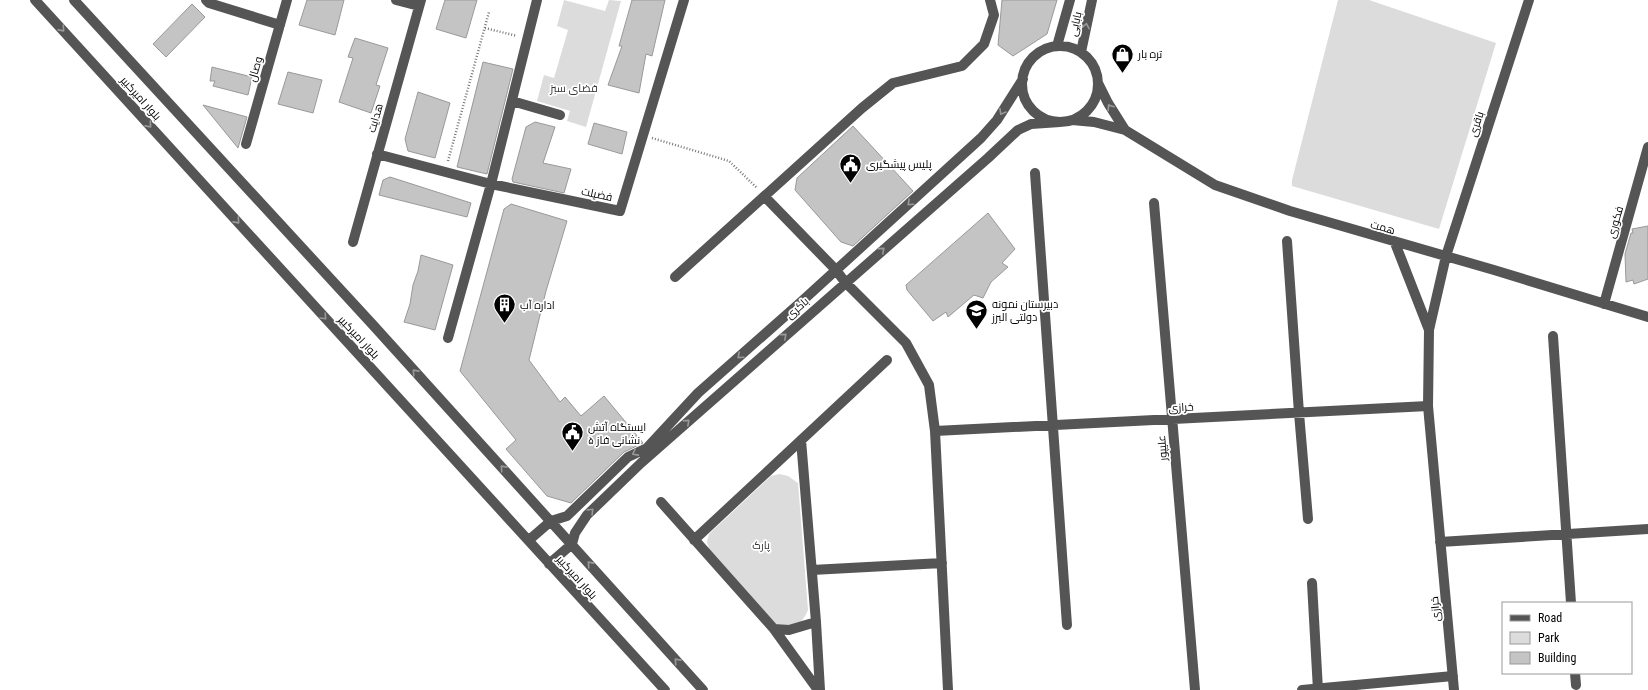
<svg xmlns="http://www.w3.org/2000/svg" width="1648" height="690" font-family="'Roboto Condensed',Cairo,sans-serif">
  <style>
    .green { fill: #dcdcdc }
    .building { fill: #c4c4c4; stroke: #999 }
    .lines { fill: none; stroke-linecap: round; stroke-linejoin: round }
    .path { stroke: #777; stroke-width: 2.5; stroke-dasharray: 1 2; stroke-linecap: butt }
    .minor { stroke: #555; stroke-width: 10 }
    .oneway { stroke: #999 }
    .labels { text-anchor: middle; stroke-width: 3.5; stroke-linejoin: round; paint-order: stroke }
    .street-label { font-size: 11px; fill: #000; stroke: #fff }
    .poi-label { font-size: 11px; fill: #000; stroke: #fff; text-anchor: start }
    .park-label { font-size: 11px; fill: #333; stroke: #fff }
  </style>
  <rect width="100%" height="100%" fill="#fff"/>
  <path class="green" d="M564,0L605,11L609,0L621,1L586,127L567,121L570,111L537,101L544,75L554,78L568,30L557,26Z
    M1338,0H1369L1496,43L1439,229L1292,186V180Z
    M779,474L788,476L798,483L808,610C802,624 798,624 784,630L776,626L709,550L707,542L709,534L771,476Z"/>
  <path class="building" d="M307,0H344L335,35L299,25Z
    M445,0H477L466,38L436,29Z
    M632,0H665L652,56L646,54L639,93L608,85L622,46H619Z
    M1002,0H1057L1047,34L1013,56L998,45Z
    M192,4L205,17L166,57L153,44Z
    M355,38L388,48L376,85L380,86L371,113L339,102L353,58L348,57Z
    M483,62L513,69L487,174L457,167Z
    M212,67L252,77L248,95L213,86L215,81H210Z
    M288,72L322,80L313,113L278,104Z
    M418,92L450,103L435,158L408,151L405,139Z
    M203,105L247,117L238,148Z
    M535,122L555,127L543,163L571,169L564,193L513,182L512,179L526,127Z
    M594,123L627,132L622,154L588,144Z
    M853,126L913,191L853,246L841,242L795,190L797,178Z
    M390,177L471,203L467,217L379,195L383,180Z
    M511,204L567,221L546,291L529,360L560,402L565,397L581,416L604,396L643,443L624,452L571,503L547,496L506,449L516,440L460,371L504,209Z
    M988,213L1015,249L1002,263L1008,267L991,282L983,298L974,295L948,317L946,312L933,321L907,290L906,285Z
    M1648,226V279L1634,284L1633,280L1626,282L1625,254L1631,233H1633L1632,229Z
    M421,255L453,265L435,330L404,322L410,304L413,285L418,271Z"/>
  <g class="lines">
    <path class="path" d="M485,28L517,36
      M652,138L729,161L757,188
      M448,161L489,12"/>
    <path class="minor" d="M35,0L665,690
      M74,0L373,325L703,690
      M206,0L209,3L280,25
      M396,0L419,6
      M1057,46L1070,0
      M1022 84a38 38 0 1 1 76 0a38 38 0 1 1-76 0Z
      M1081,52L1092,0
      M1098,83L1108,103L1125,130
      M512,101L560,115
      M1072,120L1094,122L1125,130L1215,185L1290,211L1494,270L1648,317
      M246,144L287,0
      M377,154L491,184L620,211L684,0
      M1035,173L1067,625
      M765,197L836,270L845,282L906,343L929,385L935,431L948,690
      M1154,203L1195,690
      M1287,241L1299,413L1308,519
      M353,242L421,0
      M1395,243L1429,330
      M675,277L862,108L893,83L962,66L984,44L994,15L990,0
      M1604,304L1648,147
      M1553,336L1571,603
      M448,338L491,184L537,0
      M935,431L1428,406
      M801,440L816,622L820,690
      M661,502L774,629L789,630L816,622
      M529,540L551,521L567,516L628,457L647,448L698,393L801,302L981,138L997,120L1023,79
      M694,540L887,360
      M1440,542L1648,529
      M549,564L572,544L575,533L587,515L641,463L988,158L1018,130L1031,124L1060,122
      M812,570L942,563
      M1312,583L1318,690
      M774,629L818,690
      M1575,673L1576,685
      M1302,690L1453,676
      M1454,690L1428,406L1429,330L1446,256L1529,0"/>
  </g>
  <defs><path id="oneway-chevron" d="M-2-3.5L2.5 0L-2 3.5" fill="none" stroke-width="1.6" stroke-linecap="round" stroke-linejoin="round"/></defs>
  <g class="oneway">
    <use href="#oneway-chevron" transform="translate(1086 26) rotate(-79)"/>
    <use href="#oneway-chevron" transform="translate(62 29) rotate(48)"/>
    <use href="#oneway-chevron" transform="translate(1110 107) rotate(-123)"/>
    <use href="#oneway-chevron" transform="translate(1002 112) rotate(120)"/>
    <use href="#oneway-chevron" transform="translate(149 125) rotate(48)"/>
    <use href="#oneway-chevron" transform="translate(910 203) rotate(138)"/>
    <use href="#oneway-chevron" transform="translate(237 221) rotate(48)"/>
    <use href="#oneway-chevron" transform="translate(882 250) rotate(-41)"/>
    <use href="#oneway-chevron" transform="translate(324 317) rotate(47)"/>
    <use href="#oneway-chevron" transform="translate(784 336) rotate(-41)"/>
    <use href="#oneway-chevron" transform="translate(740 356) rotate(138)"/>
    <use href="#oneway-chevron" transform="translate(415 372) rotate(-132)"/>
    <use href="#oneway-chevron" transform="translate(687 422) rotate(-42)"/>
    <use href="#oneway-chevron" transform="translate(635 453) rotate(152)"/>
    <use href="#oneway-chevron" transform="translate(503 468) rotate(-132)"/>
    <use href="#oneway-chevron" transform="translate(591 511) rotate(-45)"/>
    <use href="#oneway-chevron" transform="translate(590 564) rotate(-132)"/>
    <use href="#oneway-chevron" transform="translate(677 661) rotate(-132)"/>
  </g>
  <defs>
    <symbol id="shop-pin" viewBox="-11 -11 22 30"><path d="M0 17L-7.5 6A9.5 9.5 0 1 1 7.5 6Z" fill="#000" stroke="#fff"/><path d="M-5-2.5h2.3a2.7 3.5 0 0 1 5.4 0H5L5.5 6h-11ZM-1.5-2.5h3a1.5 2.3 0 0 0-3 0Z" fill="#fff"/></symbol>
    <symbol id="civic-pin" viewBox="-11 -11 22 30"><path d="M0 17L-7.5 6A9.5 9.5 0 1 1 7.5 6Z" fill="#000" stroke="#fff"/><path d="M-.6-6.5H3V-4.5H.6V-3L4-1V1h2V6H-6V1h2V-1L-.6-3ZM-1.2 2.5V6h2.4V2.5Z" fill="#fff"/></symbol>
    <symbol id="building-pin" viewBox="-11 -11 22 30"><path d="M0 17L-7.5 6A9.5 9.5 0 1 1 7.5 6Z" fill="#000" stroke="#fff"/><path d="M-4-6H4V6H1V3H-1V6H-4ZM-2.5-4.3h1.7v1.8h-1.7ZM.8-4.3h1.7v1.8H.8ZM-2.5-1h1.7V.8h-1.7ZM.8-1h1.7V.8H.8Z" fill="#fff"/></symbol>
    <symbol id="school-pin" viewBox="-11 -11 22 30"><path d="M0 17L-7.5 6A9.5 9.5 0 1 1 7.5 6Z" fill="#000" stroke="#fff"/><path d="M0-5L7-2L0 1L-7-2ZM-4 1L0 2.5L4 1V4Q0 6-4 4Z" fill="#fff"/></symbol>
  </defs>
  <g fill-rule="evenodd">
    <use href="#shop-pin" x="1110" y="42" width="25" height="34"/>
    <use href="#civic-pin" x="838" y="152" width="25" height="34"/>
    <use href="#building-pin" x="492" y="292" width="25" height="34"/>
    <use href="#school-pin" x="964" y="298" width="25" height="34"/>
    <use href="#civic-pin" x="560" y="420" width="25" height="34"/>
  </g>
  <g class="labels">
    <g class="street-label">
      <text transform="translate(1075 24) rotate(-78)" y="4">بابایی</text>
      <text transform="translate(255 69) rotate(-74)" y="4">وصال</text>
      <text transform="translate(141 98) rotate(48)" y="4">بلوار امیرکبیر</text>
      <text transform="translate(375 118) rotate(-74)" y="4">هدایت</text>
      <text transform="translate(1476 124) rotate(-72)" y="4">باقری</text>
      <text transform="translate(597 194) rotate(12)" y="4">فضیلت</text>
      <text transform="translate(1615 222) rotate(-74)" y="4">فکوری</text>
      <text transform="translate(1383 227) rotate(16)" y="4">همت</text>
      <text transform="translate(797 308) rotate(-41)" y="4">باکری</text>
      <text transform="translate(359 337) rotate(47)" y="4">بلوار امیرکبیر</text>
      <text transform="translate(1181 407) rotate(-3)" y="4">خرازی</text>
      <text transform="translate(1162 448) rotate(-95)" y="4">علیپور</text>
      <text transform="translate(577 577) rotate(48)" y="4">بلوار امیرکبیر</text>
      <text transform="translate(1435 609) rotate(-95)" y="4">خرازی</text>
    </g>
    <g class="poi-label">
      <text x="1138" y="58">تره بار</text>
      <text x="866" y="168">پلیس پیشگیری</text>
      <text x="992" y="308">دبیرستان نمونه<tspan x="992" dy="13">دولتی البرز</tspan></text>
      <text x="520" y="309">اداره آب</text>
      <text x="588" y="431">ایستگاه آتش<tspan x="588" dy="13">نشانی فاز ۵</tspan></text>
    </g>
    <g class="park-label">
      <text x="574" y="92">فضای سبز</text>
      <text x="761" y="549">پارک</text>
    </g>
  </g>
  <rect x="1502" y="602" width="130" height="72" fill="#ffffff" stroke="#999999"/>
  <rect x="1510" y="615" width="20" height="6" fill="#555555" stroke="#999999"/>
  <text x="1538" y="622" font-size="12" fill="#000000">Road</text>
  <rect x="1510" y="632" width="20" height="12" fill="#dcdcdc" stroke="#999999"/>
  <text x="1538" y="642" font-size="12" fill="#000000">Park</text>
  <rect x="1510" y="652" width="20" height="12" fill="#c4c4c4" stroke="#999999"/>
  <text x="1538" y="662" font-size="12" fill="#000000">Building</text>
</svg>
